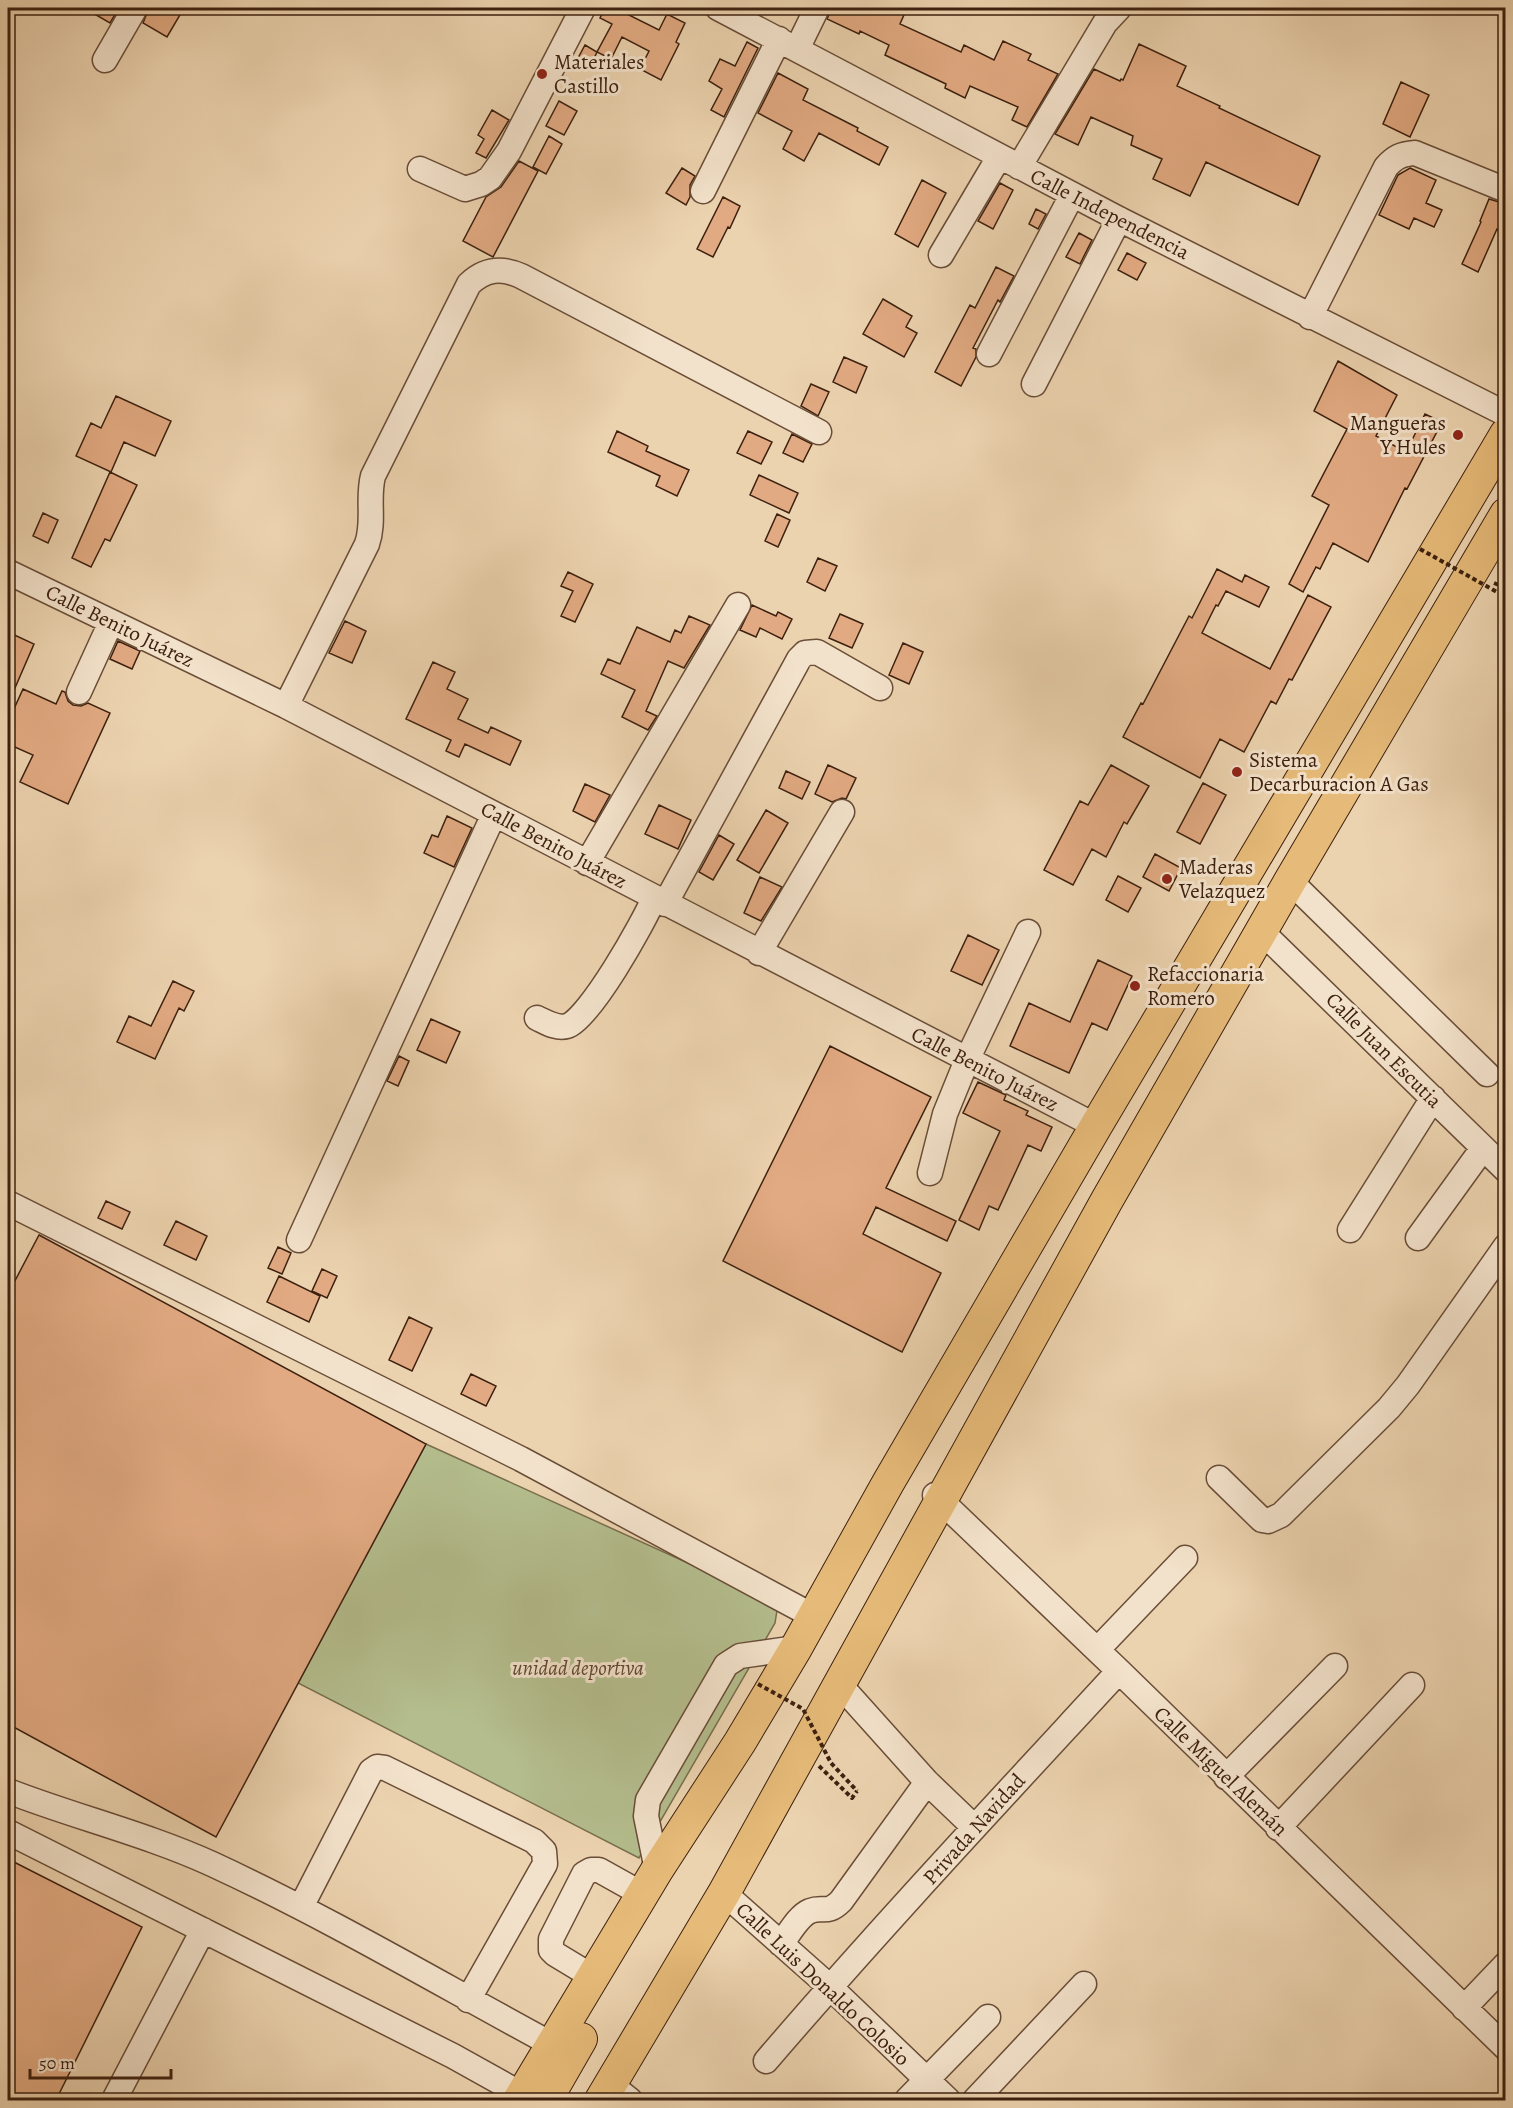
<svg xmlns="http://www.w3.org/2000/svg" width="1513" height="2108" font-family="Alegreya,serif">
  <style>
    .green { fill: #b4bd8d; stroke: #786e4e; stroke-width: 1.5 }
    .building { fill: #e2aa82; stroke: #3d200f; stroke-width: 1.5 }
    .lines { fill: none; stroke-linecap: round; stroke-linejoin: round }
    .minor-casing { stroke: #694d37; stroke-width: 27 }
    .major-casing { stroke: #3d200f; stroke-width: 34 }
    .path { stroke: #3d200f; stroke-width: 4; stroke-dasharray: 4.5 3; stroke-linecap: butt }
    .minor { stroke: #f3e2cb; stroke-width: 24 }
    .major { stroke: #e6ba78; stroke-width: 32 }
    .path-bridge { stroke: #3d200f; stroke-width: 4; stroke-dasharray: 4.5 3; stroke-linecap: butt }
    .poi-dot { fill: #8f2418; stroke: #f3e2cb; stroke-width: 2 }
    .labels { text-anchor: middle; stroke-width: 6; stroke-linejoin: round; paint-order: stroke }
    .poi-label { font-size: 21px; fill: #3d200f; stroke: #f3e2cb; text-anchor: start }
    .street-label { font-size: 21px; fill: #3d200f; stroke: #f3e2cb }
    .park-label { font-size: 21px; font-style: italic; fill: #5b472e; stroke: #f3e2cb }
  </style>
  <rect width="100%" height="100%" fill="#ecd3af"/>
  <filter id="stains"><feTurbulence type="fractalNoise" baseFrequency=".00333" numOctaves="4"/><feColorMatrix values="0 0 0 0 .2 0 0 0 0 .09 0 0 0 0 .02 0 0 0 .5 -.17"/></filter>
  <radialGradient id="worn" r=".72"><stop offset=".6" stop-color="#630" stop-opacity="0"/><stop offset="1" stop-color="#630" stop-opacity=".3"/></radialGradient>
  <path class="green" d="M426,1444L778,1604L775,1623L639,1858L298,1683Z"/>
  <path class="building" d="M84,8H119L110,23Z
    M149,8H184L167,37L143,23Z
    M605,8H615L659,30L667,14L685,23L676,42L679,44L661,80L640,69L649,51L622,37L611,59L597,52L612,24L600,18Z
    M832,8H907L900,24L961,52L964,45L994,60L1003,41L1031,54L1028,60L1058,74L1027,127L1012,120L1018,107L970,86L965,98L945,88L946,84L885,55L889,45L860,31L859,34L827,19Z
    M747,42L758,48L724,117L711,110L722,89L709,81L720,59L735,66Z
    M1139,44L1186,66L1177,86L1220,106L1219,108L1320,156L1298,205L1206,162L1190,196L1153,179L1162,159L1131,145L1133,136L1091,117L1078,145L1055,134L1094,69L1120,81L1121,79L1123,80Z
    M585,45L597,52L590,67L577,60Z
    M778,73L808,89L803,100L858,128L857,131L888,147L879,165L819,133L804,161L783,149L792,131L758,113Z
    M1401,82L1429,95L1410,137L1383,124Z
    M559,101L577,111L564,135L546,126Z
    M492,110L509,120L486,158L476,153L484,139L478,135Z
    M549,136L562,144L546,174L533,167Z
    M519,161L538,171L493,257L463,241L486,197L501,187Z
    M682,168L695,176L690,185V197L686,205L666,193Z
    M1410,168L1436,180L1426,203L1442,210L1434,227L1414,218L1409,229L1379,215L1398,175Z
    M922,180L946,193L918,247L895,234Z
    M1000,183L1013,190L993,229L978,221Z
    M723,197L740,206L730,228L728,227L713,257L697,249Z
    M1489,199L1506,204V233L1497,229L1478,272L1462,264L1481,222L1480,221Z
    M1036,209L1046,214L1038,229L1029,224Z
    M1079,233L1092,240L1080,264L1066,257Z
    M1127,253L1146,263L1137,280L1118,270Z
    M996,267L1014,276L1000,302L998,300L973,348L976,349V357L961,386L935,372L970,305L975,308Z
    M883,299L912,316L906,327L917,333L904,357L863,334Z
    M844,357L867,367L856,393L833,382Z
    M1338,361L1397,395L1376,436L1406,452L1425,414L1442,422L1407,489L1405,488L1368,562L1333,543L1320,569L1316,567L1303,592L1289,584L1329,505L1312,496L1347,429L1314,411Z
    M811,384L829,392L818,416L801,406Z
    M116,396L171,421L155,456L124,442L111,472L76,456L91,423L101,428Z
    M617,431L648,446L646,451L689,470L677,496L656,486L660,476L608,452Z
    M748,431L772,442L761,464L737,453Z
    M792,434L812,444L803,462L783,453Z
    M110,472L137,485L110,541L105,539L91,567L72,558Z
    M759,475L798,493L789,513L750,495Z
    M43,513L58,520L48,543L33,536Z
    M777,514L790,520L778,547L765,541Z
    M818,558L837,566L825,591L807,582Z
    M1217,569L1242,582L1245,575L1269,587L1259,607L1226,591L1218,606L1216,605L1202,633L1270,669L1308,595L1331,607L1292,680L1289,679L1276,704L1271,701L1244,752L1220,739L1200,778L1123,737L1141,703L1143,704L1189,616L1192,618Z
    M568,572L593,584L575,622L561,616L573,591L561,586Z
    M752,605L776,616L778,612L792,619L782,639L760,628L756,637L740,630Z
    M840,614L863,624L852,648L829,638Z
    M689,616L710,625L684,668L668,661L646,711L657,716L648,730L622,717L635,690L601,674L608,659L620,664L637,627L670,642L675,630L681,633Z
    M345,621L366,631L352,663L329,653Z
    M8,632L34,644L8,704Z
    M118,641L140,651L132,669L110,659Z
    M903,643L923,652L909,684L889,675Z
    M433,662L455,672L447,689L468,699L458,719L488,733L491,727L521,741L510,765L465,744L459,757L446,751L451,740L406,719Z
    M23,689L56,704L62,691L65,692L68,701L73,705L81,706L88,703L110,713L68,804L20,782L33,755L8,744V722Z
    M828,765L856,778L846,799L842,798L832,802L815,794Z
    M1111,765L1149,786L1127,824L1124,822L1106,857L1092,849L1073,885L1044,870L1080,801L1088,805Z
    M786,771L810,782L802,799L779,788Z
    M1203,783L1226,795L1200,844L1177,832Z
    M585,784L610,795L595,822L573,811Z
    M659,805L691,820L678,849L645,834Z
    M766,810L788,823L759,873L737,860Z
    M447,816L472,828L454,867L424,853L432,835L438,837Z
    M719,835L734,844L713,880L699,872Z
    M1155,854L1181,868L1169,891L1143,877Z
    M1118,876L1141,888L1128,912L1106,900Z
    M760,877L782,887L761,921L744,913Z
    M968,935L999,950L982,985L951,971Z
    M1098,960L1132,976L1107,1030L1092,1023L1069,1073L1010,1046L1029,1003L1070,1022Z
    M173,981L194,991L184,1011L179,1008L155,1059L117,1042L129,1016L151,1026Z
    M431,1019L460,1032L446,1063L417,1050Z
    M830,1046L931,1097L886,1188L956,1221L947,1241L876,1207L863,1234L941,1273L902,1352L723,1261Z
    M399,1056L409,1061L398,1086L387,1081Z
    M978,1082L1006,1095L1004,1100L1028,1111L1026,1115L1052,1127L1041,1151L1028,1145L998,1210L989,1206L979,1230L959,1220L1000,1131L963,1113Z
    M106,1201L130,1212L122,1229L98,1218Z
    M176,1221L207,1236L196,1260L164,1245Z
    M39,1235L426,1444L216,1837L8,1724V1294Z
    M278,1247L291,1253L282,1274L268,1268Z
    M322,1269L337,1276L327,1298L312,1291Z
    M279,1276L320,1296L309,1322L267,1302Z
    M409,1317L432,1328L412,1371L389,1360Z
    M471,1374L496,1386L486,1406L461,1394Z
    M8,1859L142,1927L56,2100H8Z"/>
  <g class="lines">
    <defs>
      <path id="minor" d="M718,8L1119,219L1506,414
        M797,49L817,8
        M105,60L135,8
        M1019,167L1105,23L1119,8
        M420,169L465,189L481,184L490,178L509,151L583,8
        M703,191L779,39
        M941,255L999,157
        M1310,317L1386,167C1395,157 1401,154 1415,153L1506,190
        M989,354L1072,195
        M1034,384L1119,219
        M8,572L286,706L1096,1126
        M79,692L111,622
        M286,706L367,544C375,521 367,499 373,476L469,284C485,269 501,267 521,276L819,432
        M587,863L738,605
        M1290,881L1487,1074
        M665,904L799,659L805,653L817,652L880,688
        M1262,932L1506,1170
        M759,953L842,812
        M537,1018C546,1022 556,1029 567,1026C589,1020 644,922 654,898
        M930,1173L945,1114L967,1060L1028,932
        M8,1203L521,1459L813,1616
        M1350,1230L1433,1098
        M1418,1238L1483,1148
        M299,1240L494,814
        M1219,1478L1262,1520L1268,1521L1281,1515L1389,1408L1408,1385L1506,1246
        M935,1495L1119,1671L1506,2048
        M1097,1650L1185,1558
        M840,1685L927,1782L974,1827
        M1226,1777L1335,1666
        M8,1791C75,1817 146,1834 212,1864C329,1918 440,1984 553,2045
        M1278,1828L1412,1685
        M8,1832L453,2056L523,2095
        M657,1870L646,1816L648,1800L726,1665L740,1656L796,1648
        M724,1893L830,1987L948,2100
        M301,1907L371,1771L377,1767L385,1768L534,1841L544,1851L545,1864L468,2000
        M781,1944C789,1934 798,1916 810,1911C823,1906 827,1915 841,1901L927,1782
        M593,1977L555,1954L551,1950V1939L584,1874L591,1870H599L642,1894
        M1464,2008L1506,1964
        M766,2061C880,1928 1000,1800 1119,1671
        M610,2084L630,2100
        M114,2100L203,1930
        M907,2100L988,2017
        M975,2100L1084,1984"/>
      <path id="major" d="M519,2100L657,1870L740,1742L796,1648L888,1483L1096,1126L1506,434
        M546,2100L581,2039
        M601,2100L724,1893L1107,1200L1290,881L1506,514"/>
    </defs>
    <use href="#minor" class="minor-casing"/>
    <use href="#major" class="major-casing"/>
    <path class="path" d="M1494,583L1501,586L1506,578
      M819,1766L852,1798L857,1791"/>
    <use href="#minor" class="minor"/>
    <use href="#major" class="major"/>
    <path class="path-bridge" d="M1420,549L1506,597
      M758,1684L803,1709L831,1763L857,1791"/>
  </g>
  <g class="poi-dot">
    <circle cx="542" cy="74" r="6"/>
    <circle cx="1458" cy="435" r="6"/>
    <circle cx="1237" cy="772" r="6"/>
    <circle cx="1167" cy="879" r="6"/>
    <circle cx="1135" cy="986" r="6"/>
  </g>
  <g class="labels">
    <g class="poi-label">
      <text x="554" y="69">Materiales<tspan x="554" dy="24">Castillo</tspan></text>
      <text x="1446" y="430" text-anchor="end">Mangueras<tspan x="1446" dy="24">Y Hules</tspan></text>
      <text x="1249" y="767">Sistema<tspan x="1249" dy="24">Decarburacion A Gas</tspan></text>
      <text x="1179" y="874">Maderas<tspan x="1179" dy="24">Velazquez</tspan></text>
      <text x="1147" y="981">Refaccionaria<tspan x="1147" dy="24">Romero</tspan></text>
    </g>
    <g class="street-label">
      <text transform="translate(1110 214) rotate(27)" y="7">Calle Independencia</text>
      <text transform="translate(120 626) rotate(26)" y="7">Calle Benito Juárez</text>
      <text transform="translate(554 845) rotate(28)" y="7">Calle Benito Juárez</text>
      <text transform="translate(1384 1050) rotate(45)" y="7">Calle Juan Escutia</text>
      <text transform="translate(985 1069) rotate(27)" y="7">Calle Benito Juárez</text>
      <text transform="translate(1221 1771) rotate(44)" y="7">Calle Miguel Alemán</text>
      <text transform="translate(974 1829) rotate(-48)" y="7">Privada Navidad</text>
      <text transform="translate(823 1984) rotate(43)" y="7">Calle Luis Donaldo Colosio</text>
    </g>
    <g class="park-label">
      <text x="578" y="1675">unidad deportiva</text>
    </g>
  </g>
  <rect width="1513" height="2108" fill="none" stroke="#ecd3af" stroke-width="30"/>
  <rect x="9" y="9" width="1495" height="2090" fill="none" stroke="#3d200f" stroke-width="3"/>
  <rect x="15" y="15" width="1483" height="2078" fill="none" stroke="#3d200f" stroke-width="1.5"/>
  <path d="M30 2069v9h141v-9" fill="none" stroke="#3d200f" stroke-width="3"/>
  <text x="39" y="2069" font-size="18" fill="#3d200f" stroke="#f3e2cb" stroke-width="4.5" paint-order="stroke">50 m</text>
  <rect width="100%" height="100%" filter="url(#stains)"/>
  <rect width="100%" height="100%" fill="url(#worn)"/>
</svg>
